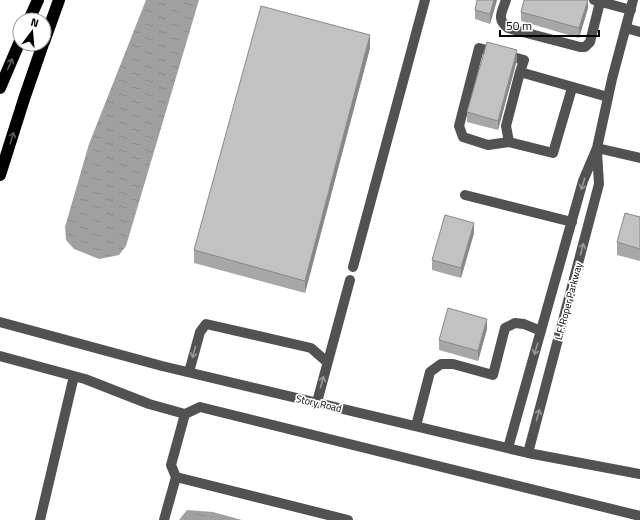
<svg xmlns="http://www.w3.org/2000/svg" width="640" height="520" font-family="'Titillium Web',sans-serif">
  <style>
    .water { fill: url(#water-ripples) }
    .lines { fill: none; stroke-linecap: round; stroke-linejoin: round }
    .minor { stroke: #525252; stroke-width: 10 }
    .highway { stroke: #000; stroke-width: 12 }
    .wall { fill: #a7a7a7 }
    .shaded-wall { fill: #888 }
    .building { fill: #c2c2c2; stroke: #888 }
    .oneway { stroke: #595959 }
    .oneway2 { stroke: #979797 }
    .labels { text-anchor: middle; stroke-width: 3.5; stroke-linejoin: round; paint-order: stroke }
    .street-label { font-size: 10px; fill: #000; stroke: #fff }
  </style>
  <defs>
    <pattern id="water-ripples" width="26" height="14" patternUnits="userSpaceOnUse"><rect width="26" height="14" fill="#a0a0a0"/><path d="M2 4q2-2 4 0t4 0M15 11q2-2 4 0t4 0" fill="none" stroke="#888"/></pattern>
  </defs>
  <rect width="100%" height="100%" fill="#fff"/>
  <path class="water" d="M146,0H199L126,246L119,255L99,259L74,249L66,240L65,227L89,144Z
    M187,510L213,512L242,520H179Z"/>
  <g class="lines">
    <path class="minor" d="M506,0C502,12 496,19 508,28L580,47H585L590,42L600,2
      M594,0L631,10
      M626,28L640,32
      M572,88L553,153L509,142L488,145L463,137L459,126L479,48L524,60L520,72L608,97
      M509,142L506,126L520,72
      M597,148L640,158
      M465,195L572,222
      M353,267L425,0
      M0,322L162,366L528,453L640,474
      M0,356L85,379L149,404L185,414L200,407L640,516
      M189,372L200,332L206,324L311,348L327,362
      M317,402L350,280
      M185,414L171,465L176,477L348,520
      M416,426L430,372L441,364H453L493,375L505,328L515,323L524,324L541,331
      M508,448L583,181L597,148L612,79L633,0
      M528,453L599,184L597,152
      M40,520L74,376
      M164,520L176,477"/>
    <path class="highway" d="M29,20L38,0
      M44,42L59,0
      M0,88L20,41
      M0,175L24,99L43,44"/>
  </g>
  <path class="wall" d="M497,0L490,24L475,19V10Z
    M588,0V8L579,38L521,21V12Z
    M370,48L305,293L194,263V250Z
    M517,60L498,130L467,122V112Z
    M640,217V261L617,255V242Z
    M474,233L461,278L432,270V260Z
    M487,329L478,361L439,350V340Z"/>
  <path class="shaded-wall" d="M494,0H497L490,24V14Z
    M588,0V8L579,38V28Z
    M370,35V48L305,293V281Z
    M517,50V60L498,130V121Z
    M474,223V233L461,278V268Z
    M487,319V329L478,361V351Z"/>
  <path class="building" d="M477,0H494L490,14L475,10Z
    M524,0H588L579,28L521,12Z
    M261,6L370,35L305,281L194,250Z
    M487,42L517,50L498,121L467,112Z
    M625,213L640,217V249L617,242Z
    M445,215L474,223L461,268L432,260Z
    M448,308L487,319L478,351L439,340Z"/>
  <defs><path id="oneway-shaft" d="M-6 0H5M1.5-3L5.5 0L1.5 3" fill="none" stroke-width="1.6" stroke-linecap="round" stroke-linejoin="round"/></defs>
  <g class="oneway">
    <use href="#oneway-shaft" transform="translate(10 64) rotate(-67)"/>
    <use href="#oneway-shaft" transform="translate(12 138) rotate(-72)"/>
  </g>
  <g class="oneway2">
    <use href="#oneway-shaft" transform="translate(583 184) rotate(107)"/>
    <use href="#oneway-shaft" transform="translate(582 249) rotate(-75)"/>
    <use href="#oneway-shaft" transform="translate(536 349) rotate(106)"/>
    <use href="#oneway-shaft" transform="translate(194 352) rotate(105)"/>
    <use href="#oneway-shaft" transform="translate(322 382) rotate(-75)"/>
    <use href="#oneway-shaft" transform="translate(538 415) rotate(-75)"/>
  </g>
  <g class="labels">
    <g class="street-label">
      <text transform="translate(568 301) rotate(-75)" y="4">L.F. Roper Parkway</text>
      <text transform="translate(319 403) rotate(13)" y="4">Story Road</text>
    </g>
  </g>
  <g transform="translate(32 32) rotate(16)"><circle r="19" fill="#ffffff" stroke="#999999"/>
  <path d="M0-3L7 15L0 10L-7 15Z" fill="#000000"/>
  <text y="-6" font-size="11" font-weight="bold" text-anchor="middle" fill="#000000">N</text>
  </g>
  <path d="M500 30v6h99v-6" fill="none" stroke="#000000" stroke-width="2"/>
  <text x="506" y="30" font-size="12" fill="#000000" stroke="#ffffff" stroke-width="3" paint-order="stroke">50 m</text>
</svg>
